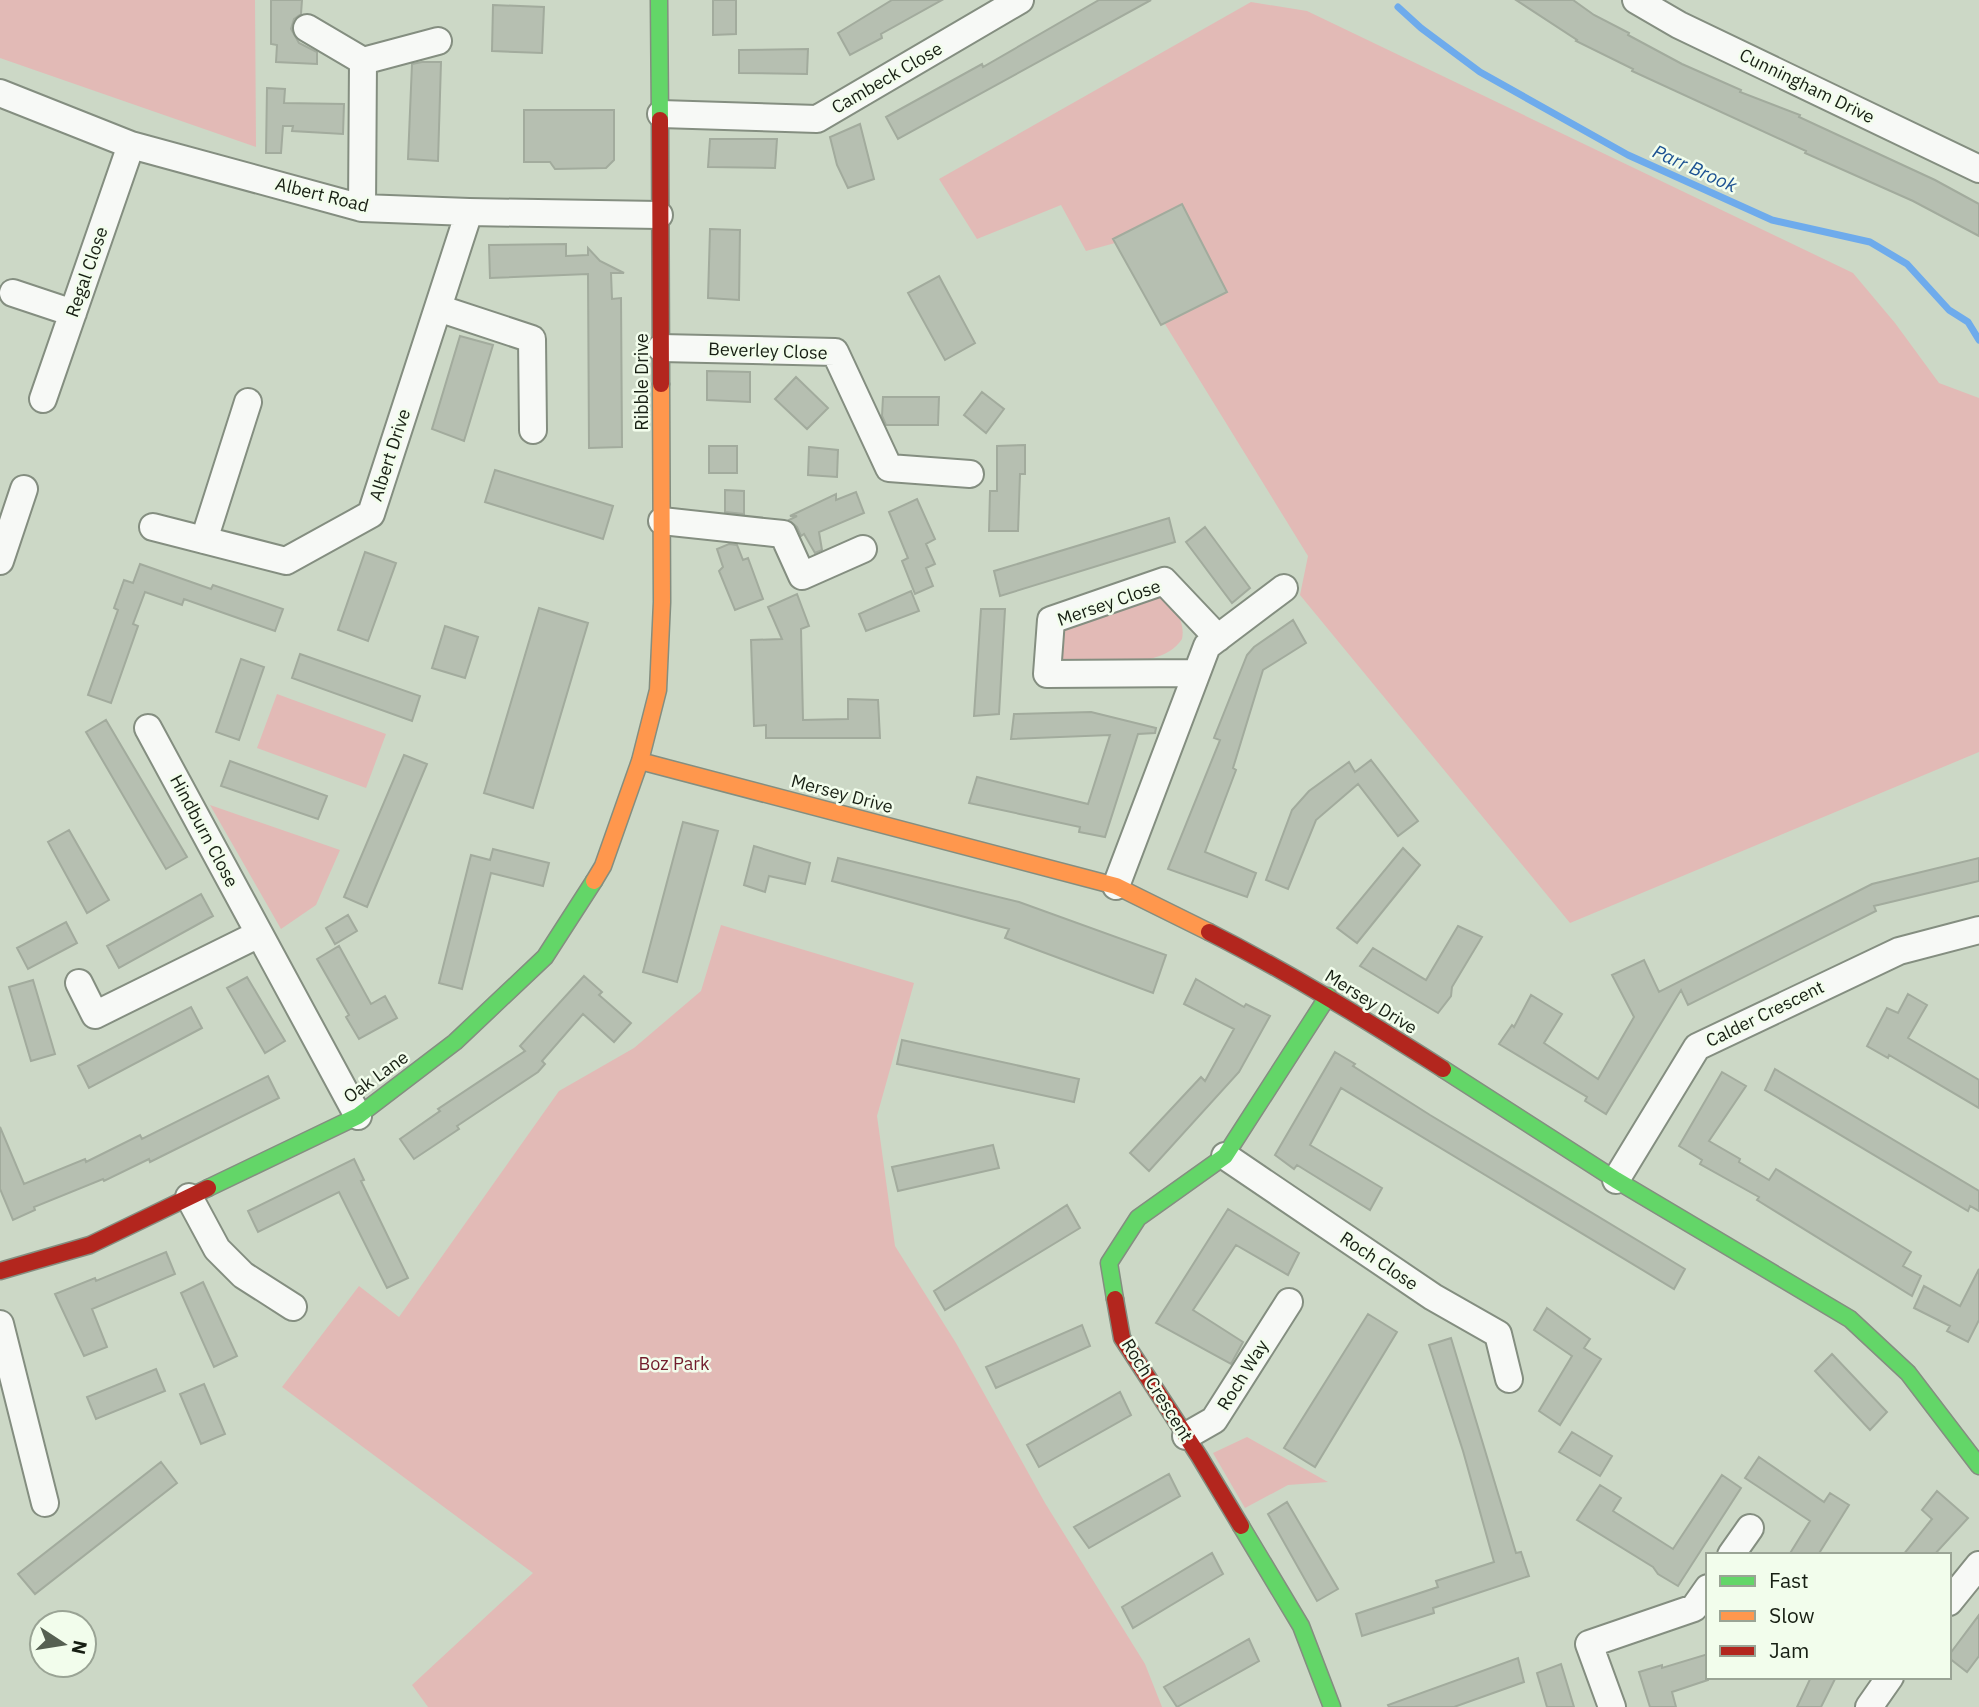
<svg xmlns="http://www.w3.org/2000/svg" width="1979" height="1707" font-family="'IBM Plex Sans',sans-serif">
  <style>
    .green { fill: #e2bab6 }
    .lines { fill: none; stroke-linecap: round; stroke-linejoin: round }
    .stream { stroke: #6eabec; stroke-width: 7 }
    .building { fill: #b6bfb1; stroke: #a2ab9d; stroke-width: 2 }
    .street-casing { stroke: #848e80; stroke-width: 30 }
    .fast-casing { stroke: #848e80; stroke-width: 19 }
    .slow-casing { stroke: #848e80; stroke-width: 19 }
    .jam-casing { stroke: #848e80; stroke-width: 19 }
    .street { stroke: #f7f9f6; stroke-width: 26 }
    .fast { stroke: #63d668; stroke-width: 16 }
    .slow { stroke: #ff974d; stroke-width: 16 }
    .jam { stroke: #b3261e; stroke-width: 16 }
    .labels { text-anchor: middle; stroke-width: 5; stroke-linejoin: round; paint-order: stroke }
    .street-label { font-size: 18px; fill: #171f13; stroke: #f2fdec }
    .park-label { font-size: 18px; fill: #721c2c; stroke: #f2fdec }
    .water-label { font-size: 19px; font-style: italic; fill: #1b5191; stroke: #f2fdec }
  </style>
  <rect width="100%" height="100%" fill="#ccd8c6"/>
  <path class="green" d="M0,0H255L256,147L0,58Z
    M1251,2L1307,11L1853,273L1895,323L1939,383L1979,398V752L1570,923L1300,595L1308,556L1115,243L1086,251L1061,205L977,239L939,179Z
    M1157,591C1172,604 1186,619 1182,639C1162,671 1097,661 1063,662L1057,653L1060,626Z
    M277,694L386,734L366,788L257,748Z
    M210,805L340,850L316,905L281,929Z
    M721,925L914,983L877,1116L895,1246L956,1343L1045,1503L1145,1664L1162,1707H428L412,1685L533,1573L282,1387L359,1286L399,1317L559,1091L634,1048L701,991Z
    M1247,1437L1328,1482L1288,1485L1245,1508L1213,1453Z"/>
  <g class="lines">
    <path class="stream" d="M1398,7L1421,28L1480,72L1628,155L1772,220L1870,242L1907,264L1949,310L1968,322L1979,340"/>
  </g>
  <path class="building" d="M271,0H302L301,14L294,19L291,29L299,43L317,52V64L276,62L277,45L271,44Z
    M713,0H736V34L713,35Z
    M892,0H942L881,34L882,38L850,55L838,33Z
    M1099,0H1151L898,139L886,117L982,64L983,67Z
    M1516,0H1573L1594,15L1629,33L1628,35L1682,64L1741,90L1740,92L1800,115L1799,117L1935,180L1979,204V236L1913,201L1805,153L1806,151L1632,71L1633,69L1576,41L1577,40Z
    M493,5L544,7L542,53L492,51Z
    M808,49L807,74L739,73V50Z
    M422,62H441L438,161L408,159L412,64Z
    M267,88L285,89L284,103L344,104L343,134L292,131L293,126H283L281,153H266Z
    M524,110H614V160L606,168L555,169L550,162H524Z
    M860,124L874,179L848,188L837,165L830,137Z
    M710,139H777L775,168L708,167Z
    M1182,204L1227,292L1161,325L1113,239Z
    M710,229L740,230L739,300L708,298Z
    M566,244V256L588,255V248L600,261L624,273H611L612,299L621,298L622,447L589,448L588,274L490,278L489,245Z
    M939,276L975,343L945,360L908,293Z
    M460,336L493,345L464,441L432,429Z
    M707,371L750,372V402L707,400Z
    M796,377L828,408L807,429L775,399Z
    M982,392L1004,409L986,433L964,415Z
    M883,397H939L938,425H886L882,416Z
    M1025,445V474H1020L1018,531H989L990,491H997V446Z
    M709,446H737V473H709Z
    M809,447L838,450L837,477L808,475Z
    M495,470L613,506L603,539L485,502Z
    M725,490L744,491V514L725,512Z
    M856,492L864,513L819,532L822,550L815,553L804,534L801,536L797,527L789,520L797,516H790L836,494V500Z
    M917,499L935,539L926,544L935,564L926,568L933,586L915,594L902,561L908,558L889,512Z
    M1169,518L1175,542L1000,596L994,571Z
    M1205,527L1250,588L1232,603L1186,542Z
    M729,544L737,545L743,560L748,558L763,599L735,610L719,571L723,567L717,549Z
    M365,552L396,563L368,641L338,630Z
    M140,564L211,589L213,585L283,609L275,631L184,599L182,605L145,592L133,624L138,626L111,703L88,695L118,610L114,608L124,580L133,583Z
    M911,591L919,611L866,631L859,614Z
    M797,594L809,626L801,629L803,720L848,719V699L878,700L880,738H766V725L754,726L751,640L782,639L768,607Z
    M539,608L588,623L533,808L484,793Z
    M981,609H1005L999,714L974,716Z
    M1293,620L1306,643L1263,670L1233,768L1236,770L1205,852L1256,873L1247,897L1168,869L1220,740L1214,738L1247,655L1254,647Z
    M445,626L478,637L465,678L432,668Z
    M300,654L420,696L412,721L292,678Z
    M241,659L264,667L239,740L216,732Z
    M1091,712L1156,728L1155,733L1138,734L1105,837L1079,832L1080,827L969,803L977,777L1088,804L1110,735L1011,739L1014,714Z
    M106,720L187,857L166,869L86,732Z
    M404,755L427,764L367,907L344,897Z
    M1371,760L1418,821L1398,836L1358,784L1316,820L1288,889L1266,880L1292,810L1309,791L1349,762L1355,772Z
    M230,761L327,796L318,819L221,786Z
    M683,822L718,831L677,982L643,972Z
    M69,830L109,900L87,913L48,842Z
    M754,846L810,863L805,884L769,876L765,892L744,885Z
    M1403,848L1420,865L1357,943L1337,928Z
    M493,849L549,863L543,886L491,873L462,989L439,983L471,855L490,860Z
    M838,858L1019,902L1166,955L1153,993L1005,938L1009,929L832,881Z
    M1979,858V881L1874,906L1876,911L1688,1005L1681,990L1606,1114L1585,1101L1587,1097L1499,1044L1512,1025L1514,1027L1531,995L1562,1014L1544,1043L1598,1079L1634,1017L1612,975L1644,960L1659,992L1872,884Z
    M201,894L213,916L119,968L107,946Z
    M348,915L357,931L335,944L326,928Z
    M66,922L77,943L28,969L17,948Z
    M1458,926L1482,937L1452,987L1451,996L1438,1013L1360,966L1373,948L1426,980Z
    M339,946L371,1004L385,996L397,1018L359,1039L346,1017L349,1015L317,959Z
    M584,976L602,992L599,995L631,1023L614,1042L583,1014L542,1061L545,1064L538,1072L457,1126L459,1129L414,1159L400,1139L440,1111L438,1109L525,1051L520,1046Z
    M247,977L285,1041L265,1053L227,988Z
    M1196,979L1244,1007L1246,1004L1270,1016L1239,1072L1149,1171L1130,1153L1201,1077L1205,1081L1234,1029L1184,1004Z
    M33,980L55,1054L31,1061L9,987Z
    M1908,994L1927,1005L1908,1038L1979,1080V1108L1889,1055L1888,1058L1867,1046L1887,1008L1898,1013Z
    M191,1007L202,1028L89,1088L78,1066Z
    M902,1040L1079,1079L1074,1102L897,1064Z
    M1335,1052L1355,1064L1353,1066L1430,1115L1685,1269L1674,1289L1341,1088L1310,1145L1382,1188L1370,1210L1297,1165L1294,1169L1275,1155Z
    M1775,1069L1979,1191V1211L1970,1206L1968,1211L1765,1090Z
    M1722,1072L1746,1086L1709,1141L1740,1159L1739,1162L1769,1180L1776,1169L1911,1252L1903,1266L1921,1276L1912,1296L1757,1200L1759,1197L1700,1164L1702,1160L1679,1146Z
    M268,1076L279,1098L150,1162L149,1159L104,1181L103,1179L34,1207L35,1210L13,1220L0,1189V1127L24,1184L85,1159L86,1162L140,1135L142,1139Z
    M993,1145L999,1168L898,1191L892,1167Z
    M354,1159L364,1180L361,1181L408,1278L387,1288L339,1192L258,1232L248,1211Z
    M1067,1205L1080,1228L945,1310L934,1291Z
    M1228,1209L1299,1253L1288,1275L1236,1245L1193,1310L1243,1342L1231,1364L1156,1323Z
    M166,1252L175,1274L92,1309L107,1347L84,1356L55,1294L95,1278L96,1281Z
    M1979,1269V1320L1968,1342L1947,1331L1950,1326L1914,1308L1924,1286L1960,1306Z
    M203,1282L237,1356L214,1367L181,1293Z
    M1547,1308L1590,1339L1584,1348L1601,1359L1560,1425L1539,1411L1572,1356L1534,1330Z
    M1368,1314L1397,1332L1315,1467L1284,1448Z
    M1082,1325L1090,1346L996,1388L986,1367Z
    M1451,1338L1516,1553L1521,1552L1529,1576L1433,1608L1434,1613L1362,1636L1356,1614L1438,1587L1436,1581L1494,1562L1463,1451L1429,1345Z
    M1832,1354L1887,1412L1870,1430L1815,1371Z
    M156,1369L165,1391L96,1419L87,1397Z
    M204,1384L225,1434L201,1444L180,1394Z
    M1120,1392L1131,1415L1039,1467L1027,1445Z
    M1572,1432L1612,1456L1600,1476L1559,1452Z
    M1759,1457L1824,1502L1830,1493L1849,1505L1818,1555H1789L1810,1521L1745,1478Z
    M161,1462L177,1483L35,1594L18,1574Z
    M1169,1474L1180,1496L1089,1548L1074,1527Z
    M1722,1475L1741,1488L1678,1586L1658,1574L1653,1567L1577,1520L1600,1485L1621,1498L1613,1511L1673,1549Z
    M1937,1491L1968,1518L1934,1555H1903L1932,1519L1922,1510Z
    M1287,1502L1338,1589L1317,1601L1268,1514Z
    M1212,1553L1223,1574L1133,1628L1122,1607Z
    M1979,1615V1656L1967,1672L1949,1658V1655Z
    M1249,1639L1259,1661L1177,1707L1164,1687Z
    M1708,1654V1680L1672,1692L1676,1707H1650L1639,1672L1662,1665V1668Z
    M1518,1658L1524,1682L1454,1707H1389L1388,1705Z
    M1561,1664L1574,1707H1547L1537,1673Z
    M1811,1677H1836L1821,1707H1797Z"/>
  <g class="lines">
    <defs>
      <path id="street" d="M1636,0L1679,25L1979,169
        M307,28L363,61L438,41
        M0,93L131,145L362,208L469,212L659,215
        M661,114L817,119L1020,0
        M362,208L363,61
        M13,293L73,313
        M438,308L532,339L533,430
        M661,348L835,352L889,468L970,474
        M43,399L131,145
        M662,521L783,534L802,576L863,549
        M153,527L286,561L371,514L469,212
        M204,540L248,402
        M0,561L24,489
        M1196,673L1047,674L1051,620L1164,581L1218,638
        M148,728L358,1116
        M1116,886L1207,646L1284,588
        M79,983L95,1015L259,934
        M1225,1156L1433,1297L1498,1334L1509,1379
        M1616,1180L1697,1047L1899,951L1979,930
        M189,1197L217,1249L243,1275L293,1307
        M0,1324L45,1503
        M1186,1436L1214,1420L1289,1302
        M1731,1555L1750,1528
        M1949,1602L1979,1565
        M1612,1707L1589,1644L1694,1608L1708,1588
        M1869,1707L1890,1677"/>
      <path id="fast" d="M659,0L660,120
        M1443,1069L1616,1180L1850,1319L1908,1373L1979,1466
        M208,1188L358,1116L455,1042L545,957L594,881
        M1115,1299L1109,1263L1138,1218L1225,1156L1328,996
        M1241,1526L1301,1626L1332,1707"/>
      <path id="slow" d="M640,761L1116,886L1209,932
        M594,881L603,866L640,761L658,690L662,602L661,384"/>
      <path id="jam" d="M660,120L661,384
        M1209,932C1290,973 1366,1020 1443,1069
        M0,1271L90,1245L208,1188
        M1115,1299L1122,1338L1199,1456L1241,1526"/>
    </defs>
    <use href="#street" class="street-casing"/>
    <use href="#fast" class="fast-casing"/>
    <use href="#slow" class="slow-casing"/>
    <use href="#jam" class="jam-casing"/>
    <use href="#street" class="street"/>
    <use href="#fast" class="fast"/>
    <use href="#slow" class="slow"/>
    <use href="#jam" class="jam"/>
  </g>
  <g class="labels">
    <g class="street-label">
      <text transform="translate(887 78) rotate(-30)" y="6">Cambeck Close</text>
      <text transform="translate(1807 86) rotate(26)" y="6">Cunningham Drive</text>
      <text transform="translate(322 195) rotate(14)" y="6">Albert Road</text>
      <text transform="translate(87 272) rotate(-71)" y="6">Regal Close</text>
      <text transform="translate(768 351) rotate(2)" y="6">Beverley Close</text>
      <text transform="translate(642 382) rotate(-90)" y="6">Ribble Drive</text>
      <text transform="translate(390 455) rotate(-72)" y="6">Albert Drive</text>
      <text transform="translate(1109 603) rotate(-19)" y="6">Mersey Close</text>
      <text transform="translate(842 794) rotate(15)" y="6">Mersey Drive</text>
      <text transform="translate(204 831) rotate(62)" y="6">Hindburn Close</text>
      <text transform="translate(1371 1002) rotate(32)" y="6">Mersey Drive</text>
      <text transform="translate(1765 1014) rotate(-26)" y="6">Calder Crescent</text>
      <text transform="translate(376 1077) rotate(-36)" y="6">Oak Lane</text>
      <text transform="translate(1379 1261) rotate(34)" y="6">Roch Close</text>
      <text transform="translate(1243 1375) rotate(-58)" y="6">Roch Way</text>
      <text transform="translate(1157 1390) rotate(58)" y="6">Roch Crescent</text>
    </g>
    <g class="park-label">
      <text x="674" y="1370">Boz Park</text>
    </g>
    <g class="water-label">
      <text transform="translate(1695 168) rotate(24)" y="7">Parr Brook</text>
    </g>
  </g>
  <rect x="1706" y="1553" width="245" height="126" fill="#f2fdec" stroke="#9aa495" stroke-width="2"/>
  <rect x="1720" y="1576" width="35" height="10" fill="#63d668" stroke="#9aa495" stroke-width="2"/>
  <text x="1769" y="1588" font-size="21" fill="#171f13">Fast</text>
  <rect x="1720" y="1611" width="35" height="10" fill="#ff974d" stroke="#9aa495" stroke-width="2"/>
  <text x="1769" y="1623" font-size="21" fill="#171f13">Slow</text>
  <rect x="1720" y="1646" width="35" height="10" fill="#b3261e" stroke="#9aa495" stroke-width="2"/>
  <text x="1769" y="1658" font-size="21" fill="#171f13">Jam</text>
  <g transform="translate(63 1644) rotate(102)"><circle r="33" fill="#f2fdec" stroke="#9aa495" stroke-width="2"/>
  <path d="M0-5L12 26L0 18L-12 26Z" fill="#566052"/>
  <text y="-10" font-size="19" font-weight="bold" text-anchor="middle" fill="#171f13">N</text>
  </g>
</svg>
